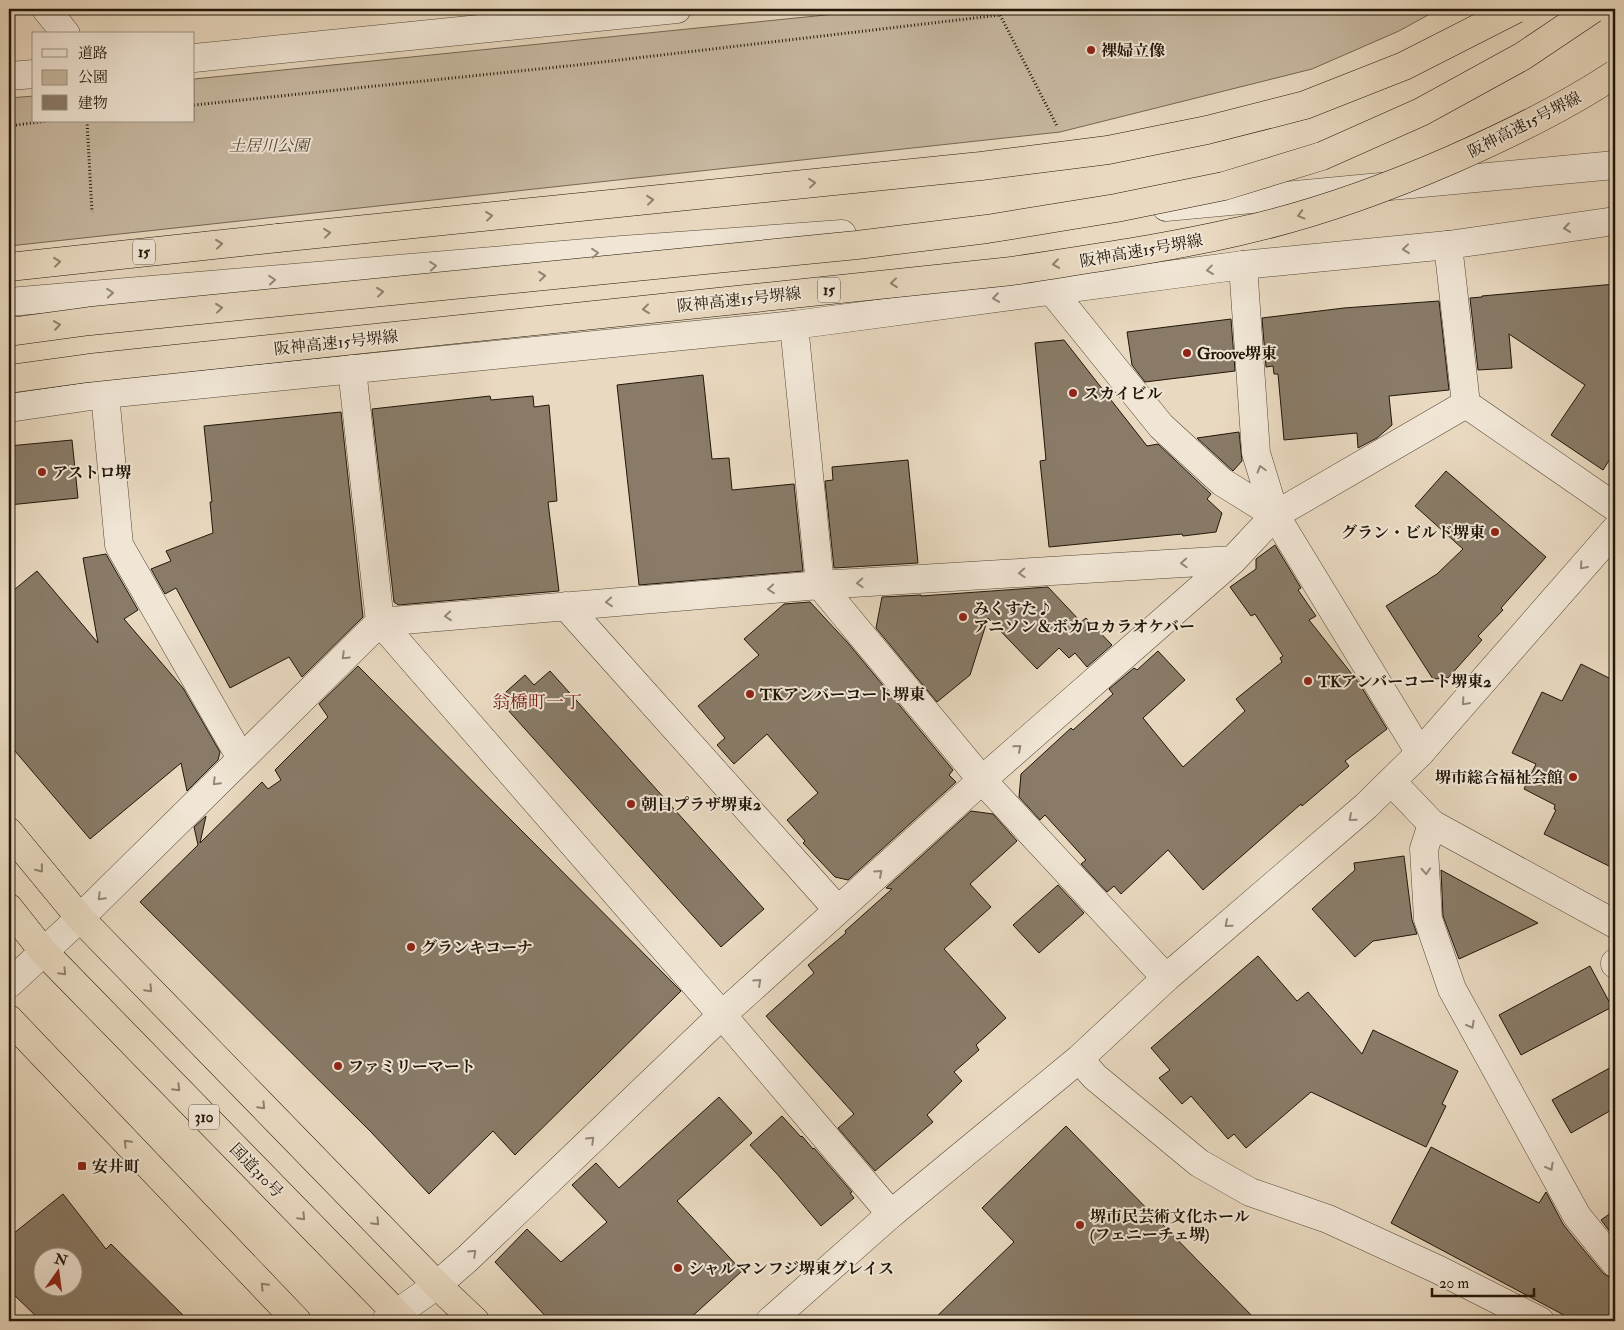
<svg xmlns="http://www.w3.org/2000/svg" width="1624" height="1330" font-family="'IM FELL Double Pica','Noto Serif JP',serif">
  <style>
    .green { fill: #c7b8a1; stroke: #746754 }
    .building { fill: #897b68; stroke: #201608; fill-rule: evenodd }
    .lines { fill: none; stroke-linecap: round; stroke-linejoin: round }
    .minor-casing { stroke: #524736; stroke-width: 29 }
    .tertiary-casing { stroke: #524736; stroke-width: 29 }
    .trunk-casing { stroke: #201608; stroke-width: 29 }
    .motorway-casing { stroke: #201608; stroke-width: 29 }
    .path { stroke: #201608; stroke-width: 3; stroke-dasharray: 1 2.5; stroke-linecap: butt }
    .minor { stroke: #f1e6d6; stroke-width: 28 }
    .tertiary { stroke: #f1e6d6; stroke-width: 28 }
    .trunk { stroke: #e9d9c0; stroke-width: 28 }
    .motorway { stroke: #e9d9c0; stroke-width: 28 }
    .motorway-bridge-casing { stroke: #201608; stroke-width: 29; stroke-linecap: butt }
    .motorway-bridge { stroke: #e9d9c0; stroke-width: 28 }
    .oneway { stroke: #8f816d }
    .oneway2 { stroke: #938879 }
    .poi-dot { fill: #8f2418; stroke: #f1e6d6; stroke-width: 2 }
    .labels { text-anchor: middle; stroke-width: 4; stroke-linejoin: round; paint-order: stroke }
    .shield { fill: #f1e6d6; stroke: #5f5446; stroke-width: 1 }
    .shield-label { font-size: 15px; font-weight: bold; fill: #201608 }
    .poi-label { font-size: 16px; font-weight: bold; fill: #201608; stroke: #f1e6d6; text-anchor: start }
    .street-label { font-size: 16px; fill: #201608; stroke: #f1e6d6 }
    .park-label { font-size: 16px; font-style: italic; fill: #524736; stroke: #f1e6d6 }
    .neighbourhood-label { font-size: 18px; fill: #7a1f14; stroke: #f1e6d6 }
  </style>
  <rect width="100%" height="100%" fill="#e9d9c0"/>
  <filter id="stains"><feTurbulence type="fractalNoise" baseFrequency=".004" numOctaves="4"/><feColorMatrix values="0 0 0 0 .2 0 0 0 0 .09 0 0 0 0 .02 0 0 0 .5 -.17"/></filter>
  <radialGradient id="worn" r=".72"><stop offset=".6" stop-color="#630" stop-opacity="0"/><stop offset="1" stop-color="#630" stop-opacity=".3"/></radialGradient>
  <path class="green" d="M885,9H1439L1399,31L1312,69L1060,132L9,246V98L34,96V121H194V79Z"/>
  <path class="building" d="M1615,284V451L1603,470L1551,435L1585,385L1509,334L1512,368L1478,370L1470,298L1482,297V296Z
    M1439,301L1449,390L1389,396L1392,425L1377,438L1358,448L1357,433L1284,440L1278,374H1274L1273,366L1266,367L1262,318L1344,308Z
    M1231,319L1235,371L1145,382L1132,365L1127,332Z
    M1064,340L1147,446L1158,444L1211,494L1207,499L1222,513L1216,532L1183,536L1182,534L1049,547L1040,461L1046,460L1035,343Z
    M703,375L712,459L729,458L732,490L794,484L803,571L639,585L617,385Z
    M490,396L491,400L533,396L534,407L549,405L557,501L548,502L559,591L398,605L394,602L372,409Z
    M341,412L363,617L302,677L289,657L230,688L176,588L165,594L151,569L171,561L166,551L213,533L210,502H212L204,426Z
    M1239,432L1242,461L1233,471L1197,438Z
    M72,440L78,498L9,505V446Z
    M908,460L918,563L834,568L825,481L833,480L832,467Z
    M1446,471L1546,557L1501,608L1503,610L1478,636L1482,640L1448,678L1433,679L1386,606L1437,574L1463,549L1415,506Z
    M1275,545L1301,588L1298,590L1316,616L1309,620L1359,683L1387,729L1345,761L1349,766L1302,806L1301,804L1203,890L1168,850L1121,894L1114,886L1107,892L1081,864L1086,860L1045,815L1040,820L1019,797L1021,774L1071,728L1073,730L1113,694L1109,689L1134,668L1137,670L1158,651L1185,680L1143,718L1183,767L1245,711L1236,699L1282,662L1280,658L1283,656L1255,614L1251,616L1230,587L1256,569V559Z
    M106,554L138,610L124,619L183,688L220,752L218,760L187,791L181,763L90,839L9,744V594L37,571L98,643L83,558Z
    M1048,587L1081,622L1086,618L1112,645L1087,667L1075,653L1069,658L1059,648L1037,669L988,618L970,675L937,702L876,628L882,597L921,595V596Z
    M810,602L848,643L953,770L949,775L956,782L848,880L835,877L803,843L805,841L787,820L818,793L767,734L734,764L717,745L725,738L698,706L759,655L744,639L784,604Z
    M1581,664L1615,681V869L1544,834L1556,810L1554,809L1555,805L1524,789L1536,764L1512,753L1542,692L1562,701Z
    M358,666L681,991L515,1155L493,1131L429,1194L371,1132L140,902L198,845L194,827L206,816L200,843L262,782L268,789L281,780L275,770L328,717L319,704Z
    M550,671L764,909L721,947L498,699L525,675L534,685Z
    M971,811L993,814L1017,841L970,884L991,907L944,949L1006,1018L976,1045L979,1050L954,1072L962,1081L927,1115L933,1122L875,1171L838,1128L854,1114L766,1016L814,973L808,965L846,933L845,931L892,889L886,888Z
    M1404,856L1412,920L1417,934L1373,941L1355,957L1312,909L1355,870L1354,863Z
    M1441,870L1538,923L1459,959L1443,916Z
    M1058,885L1084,913L1039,953L1013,925Z
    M1258,956L1297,1001L1308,992L1362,1054L1373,1030L1458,1071L1442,1104L1446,1106L1426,1147L1311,1092L1246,1148L1234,1134L1228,1139L1191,1096L1182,1104L1159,1078L1170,1070L1151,1048Z
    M1590,966L1612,1007L1521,1055L1499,1015Z
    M1615,1065V1108L1571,1133L1552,1100Z
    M719,1097L752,1133L677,1201L742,1271L687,1321H550L495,1262L527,1229L561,1262L607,1222L572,1185L596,1163L619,1188Z
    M782,1116L801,1137L802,1136L813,1149L814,1148L852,1192L850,1193L854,1198L821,1226L777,1174L750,1145Z
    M1066,1126L1257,1321H932L1014,1242L982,1208Z
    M1431,1147L1539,1203L1546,1192L1563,1224L1574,1238L1603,1273L1609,1277L1615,1278V1321H1575L1391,1223Z
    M63,1194L106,1249L111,1244L189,1321H41L9,1290V1237ZM42,1258H72V1288H42Z
    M1615,1210V1238L1601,1220Z"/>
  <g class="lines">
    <defs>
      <path id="minor" d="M46,9L66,34
        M194,58L677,9
        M9,76L34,74
        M1243,265L1256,453L1275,515L1420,753
        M1052,291L1161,426L1222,482L1275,515
        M794,325L820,585L982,780L1166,978
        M352,369L380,622L722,1015L891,1214
        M105,394L119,545L241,758
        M1466,404L1615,507
        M566,606L838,910
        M1432,824L1424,849L1428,919L1452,989L1577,1216L1615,1263
        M1615,963V964
        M9,984L80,918L380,622L820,585L1233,560
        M1514,1308L1540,1321
        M386,1321L437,1285L467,1259L722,1015L982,780L1233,560L1275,515L1466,404L1448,245"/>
      <path id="tertiary" d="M1166,207L1615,165
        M9,302L622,250L842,234
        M9,408L105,394L794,325L1243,265L1448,245L1615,221
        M1392,782L1432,824L1615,924
        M1079,1059L1095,1077L1199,1163L1250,1192L1328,1219L1439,1270L1514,1308
        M770,1321L891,1214L1079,1059L1166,978L1366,806L1420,753L1615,530"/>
      <path id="trunk" d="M9,832L80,918L437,1285L475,1321
        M9,908L43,951L404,1321
        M9,1019L297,1321"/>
      <path id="motorway" d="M9,267L278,238"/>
    </defs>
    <use href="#minor" class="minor-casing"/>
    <use href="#tertiary" class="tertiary-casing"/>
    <use href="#trunk" class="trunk-casing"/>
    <use href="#motorway" class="motorway-casing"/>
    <path class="path" d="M997,9L1057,126
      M194,105L577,65L1000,15
      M87,121L92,212
      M9,126L47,121"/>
    <use href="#minor" class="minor"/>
    <use href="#tertiary" class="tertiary"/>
    <use href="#trunk" class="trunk"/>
    <use href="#motorway" class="motorway"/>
    <defs>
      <path id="motorway-bridge" d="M278,238L981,166L1108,150L1207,130L1305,105L1404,66L1516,9
        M9,332L90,321L857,245L987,229L1116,208L1224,186L1322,156L1421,112L1523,56L1593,9
        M9,379L89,368L1012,271C1087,259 1162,249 1236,232C1310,216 1382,190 1451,160C1508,135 1564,108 1615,74"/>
    </defs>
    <use href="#motorway-bridge" class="motorway-bridge-casing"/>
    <use href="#motorway-bridge" class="motorway-bridge"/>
  </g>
  <defs><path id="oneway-chevron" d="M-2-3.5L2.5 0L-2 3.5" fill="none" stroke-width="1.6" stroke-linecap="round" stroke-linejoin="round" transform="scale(1.25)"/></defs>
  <g class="oneway">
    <use href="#oneway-chevron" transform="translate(812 183) rotate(-6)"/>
    <use href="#oneway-chevron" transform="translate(650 200) rotate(-6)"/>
    <use href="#oneway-chevron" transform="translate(1301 215) rotate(165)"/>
    <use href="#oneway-chevron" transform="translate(489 216) rotate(-6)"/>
    <use href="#oneway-chevron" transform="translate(327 233) rotate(-6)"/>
    <use href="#oneway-chevron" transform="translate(219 244) rotate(-6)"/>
    <use href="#oneway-chevron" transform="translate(57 262) rotate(-6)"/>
    <use href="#oneway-chevron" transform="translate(1056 264) rotate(172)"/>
    <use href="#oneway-chevron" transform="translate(542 276) rotate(-6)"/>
    <use href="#oneway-chevron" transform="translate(894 283) rotate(174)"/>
    <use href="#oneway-chevron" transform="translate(380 292) rotate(-6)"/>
    <use href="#oneway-chevron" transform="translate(219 308) rotate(-6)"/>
    <use href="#oneway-chevron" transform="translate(646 309) rotate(174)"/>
    <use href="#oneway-chevron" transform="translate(57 325) rotate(-8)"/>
    <use href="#oneway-chevron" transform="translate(40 869) rotate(51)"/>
    <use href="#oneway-chevron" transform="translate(63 972) rotate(46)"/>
    <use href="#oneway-chevron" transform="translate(149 989) rotate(46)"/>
    <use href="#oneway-chevron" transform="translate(177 1088) rotate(46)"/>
    <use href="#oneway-chevron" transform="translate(262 1106) rotate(46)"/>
    <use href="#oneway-chevron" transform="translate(127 1143) rotate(-134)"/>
    <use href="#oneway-chevron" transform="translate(302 1217) rotate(46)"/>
    <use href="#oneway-chevron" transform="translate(376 1222) rotate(46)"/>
    <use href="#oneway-chevron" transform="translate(264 1286) rotate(-134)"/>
  </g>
  <g class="oneway2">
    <use href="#oneway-chevron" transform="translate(1567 228) rotate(172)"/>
    <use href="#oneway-chevron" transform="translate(1406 249) rotate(174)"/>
    <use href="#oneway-chevron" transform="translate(595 253) rotate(-5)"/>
    <use href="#oneway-chevron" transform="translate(433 266) rotate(-5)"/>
    <use href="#oneway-chevron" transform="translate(1210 270) rotate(173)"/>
    <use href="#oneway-chevron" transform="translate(272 280) rotate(-5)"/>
    <use href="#oneway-chevron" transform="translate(110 293) rotate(-5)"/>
    <use href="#oneway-chevron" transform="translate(996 298) rotate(172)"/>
    <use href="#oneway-chevron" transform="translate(1261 469) rotate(-106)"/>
    <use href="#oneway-chevron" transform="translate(1184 563) rotate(177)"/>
    <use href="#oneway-chevron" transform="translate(1583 566) rotate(131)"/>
    <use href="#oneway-chevron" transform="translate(1022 573) rotate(177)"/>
    <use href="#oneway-chevron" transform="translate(860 583) rotate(177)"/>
    <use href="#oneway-chevron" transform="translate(771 589) rotate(175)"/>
    <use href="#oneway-chevron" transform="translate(609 602) rotate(175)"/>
    <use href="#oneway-chevron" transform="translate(448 616) rotate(175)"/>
    <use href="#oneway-chevron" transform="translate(345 656) rotate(136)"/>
    <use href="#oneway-chevron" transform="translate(1465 702) rotate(131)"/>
    <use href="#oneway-chevron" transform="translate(1018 748) rotate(-41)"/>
    <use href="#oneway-chevron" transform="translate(216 782) rotate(135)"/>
    <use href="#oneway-chevron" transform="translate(1352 818) rotate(139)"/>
    <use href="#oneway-chevron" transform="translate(1426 871) rotate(87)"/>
    <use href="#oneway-chevron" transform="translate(879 873) rotate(-42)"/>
    <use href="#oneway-chevron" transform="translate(101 897) rotate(135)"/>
    <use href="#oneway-chevron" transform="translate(1228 924) rotate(139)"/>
    <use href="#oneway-chevron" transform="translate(758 982) rotate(-42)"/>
    <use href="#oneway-chevron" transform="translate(1471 1025) rotate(61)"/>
    <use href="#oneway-chevron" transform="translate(591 1140) rotate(-44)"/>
    <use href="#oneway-chevron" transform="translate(1550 1167) rotate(61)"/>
    <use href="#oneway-chevron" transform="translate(473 1253) rotate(-44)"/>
  </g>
  <g class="poi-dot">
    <circle cx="1091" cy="50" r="5"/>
    <circle cx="1187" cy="353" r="5"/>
    <circle cx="1073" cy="393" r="5"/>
    <circle cx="42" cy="472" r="5"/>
    <circle cx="1495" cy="532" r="5"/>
    <circle cx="963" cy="617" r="5"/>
    <circle cx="1308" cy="681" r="5"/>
    <circle cx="750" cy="694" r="5"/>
    <circle cx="1573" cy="777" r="5"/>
    <circle cx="631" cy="804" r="5"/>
    <circle cx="411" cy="947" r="5"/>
    <circle cx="338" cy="1066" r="5"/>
    <rect x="77" y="1161" width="10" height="10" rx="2.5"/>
    <circle cx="1080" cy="1225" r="5"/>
    <circle cx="678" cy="1268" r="5"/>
  </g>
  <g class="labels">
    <g class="shield">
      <rect x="133" y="239.5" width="22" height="25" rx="4"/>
      <rect x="818" y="277.5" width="22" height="25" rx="4"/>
      <rect x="189" y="1104.5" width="30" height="25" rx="4"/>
    </g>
    <g class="shield-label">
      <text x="144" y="257">15</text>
      <text x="829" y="295">15</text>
      <text x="204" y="1122">310</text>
    </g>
    <g class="poi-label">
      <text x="1101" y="56">裸婦立像</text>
      <text x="1197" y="359">Groove堺東</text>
      <text x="1083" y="399">スカイビル</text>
      <text x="52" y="478">アストロ堺</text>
      <text x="1485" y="538" text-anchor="end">グラン・ビルド堺東</text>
      <text x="973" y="614">みくすた♪<tspan x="973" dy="18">アニソン＆ボカロカラオケバー</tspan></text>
      <text x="1318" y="687">TKアンバーコート堺東2</text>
      <text x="760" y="700">TKアンバーコート堺東</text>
      <text x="1563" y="783" text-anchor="end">堺市総合福祉会館</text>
      <text x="641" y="810">朝日プラザ堺東2</text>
      <text x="421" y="953">グランキコーナ</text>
      <text x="348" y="1072">ファミリーマート</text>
      <text x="92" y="1172">安井町</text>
      <text x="1090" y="1222">堺市民芸術文化ホール<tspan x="1090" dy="18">(フェニーチェ堺)</tspan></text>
      <text x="688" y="1274">シャルマンフジ堺東グレイス</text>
    </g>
    <g class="street-label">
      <text transform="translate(1524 124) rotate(-27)" y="6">阪神高速15号堺線</text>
      <text transform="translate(1141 250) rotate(-10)" y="6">阪神高速15号堺線</text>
      <text transform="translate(739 299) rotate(-6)" y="6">阪神高速15号堺線</text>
      <text transform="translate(336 342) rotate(-6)" y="6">阪神高速15号堺線</text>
      <text transform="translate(257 1170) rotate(46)" y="6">国道310号</text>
    </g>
    <g class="park-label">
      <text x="269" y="151">土居川公園</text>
    </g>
    <g class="neighbourhood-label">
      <text x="537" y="708">翁橋町一丁</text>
    </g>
  </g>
  <rect width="1624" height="1330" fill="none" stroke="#e9d9c0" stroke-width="30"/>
  <rect x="10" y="10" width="1604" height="1310" fill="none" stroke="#201608" stroke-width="2.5"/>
  <rect x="15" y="15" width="1594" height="1300" fill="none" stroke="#201608"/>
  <rect x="32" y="32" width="162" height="90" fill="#f1e6d6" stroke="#9d9384"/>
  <rect x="42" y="49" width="25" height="8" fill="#f1e6d6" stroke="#9d9384"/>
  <text x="78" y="58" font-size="15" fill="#201608">道路</text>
  <rect x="42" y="70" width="25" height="15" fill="#c7b8a1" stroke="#9d9384"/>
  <text x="78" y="82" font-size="15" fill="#201608">公園</text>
  <rect x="42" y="95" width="25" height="15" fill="#897b68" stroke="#9d9384"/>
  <text x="78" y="108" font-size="15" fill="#201608">建物</text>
  <g transform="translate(58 1272) rotate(14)"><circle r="24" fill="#f1e6d6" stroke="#9d9384"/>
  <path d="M0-4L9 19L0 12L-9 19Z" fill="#8f2418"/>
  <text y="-8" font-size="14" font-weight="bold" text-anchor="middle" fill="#201608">N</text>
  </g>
  <path d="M1432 1288v8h102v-8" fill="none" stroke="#201608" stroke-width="2.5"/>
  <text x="1439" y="1288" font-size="15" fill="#201608" stroke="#f1e6d6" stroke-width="4" paint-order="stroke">20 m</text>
  <rect width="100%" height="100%" filter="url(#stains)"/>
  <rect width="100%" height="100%" fill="url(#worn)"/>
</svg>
